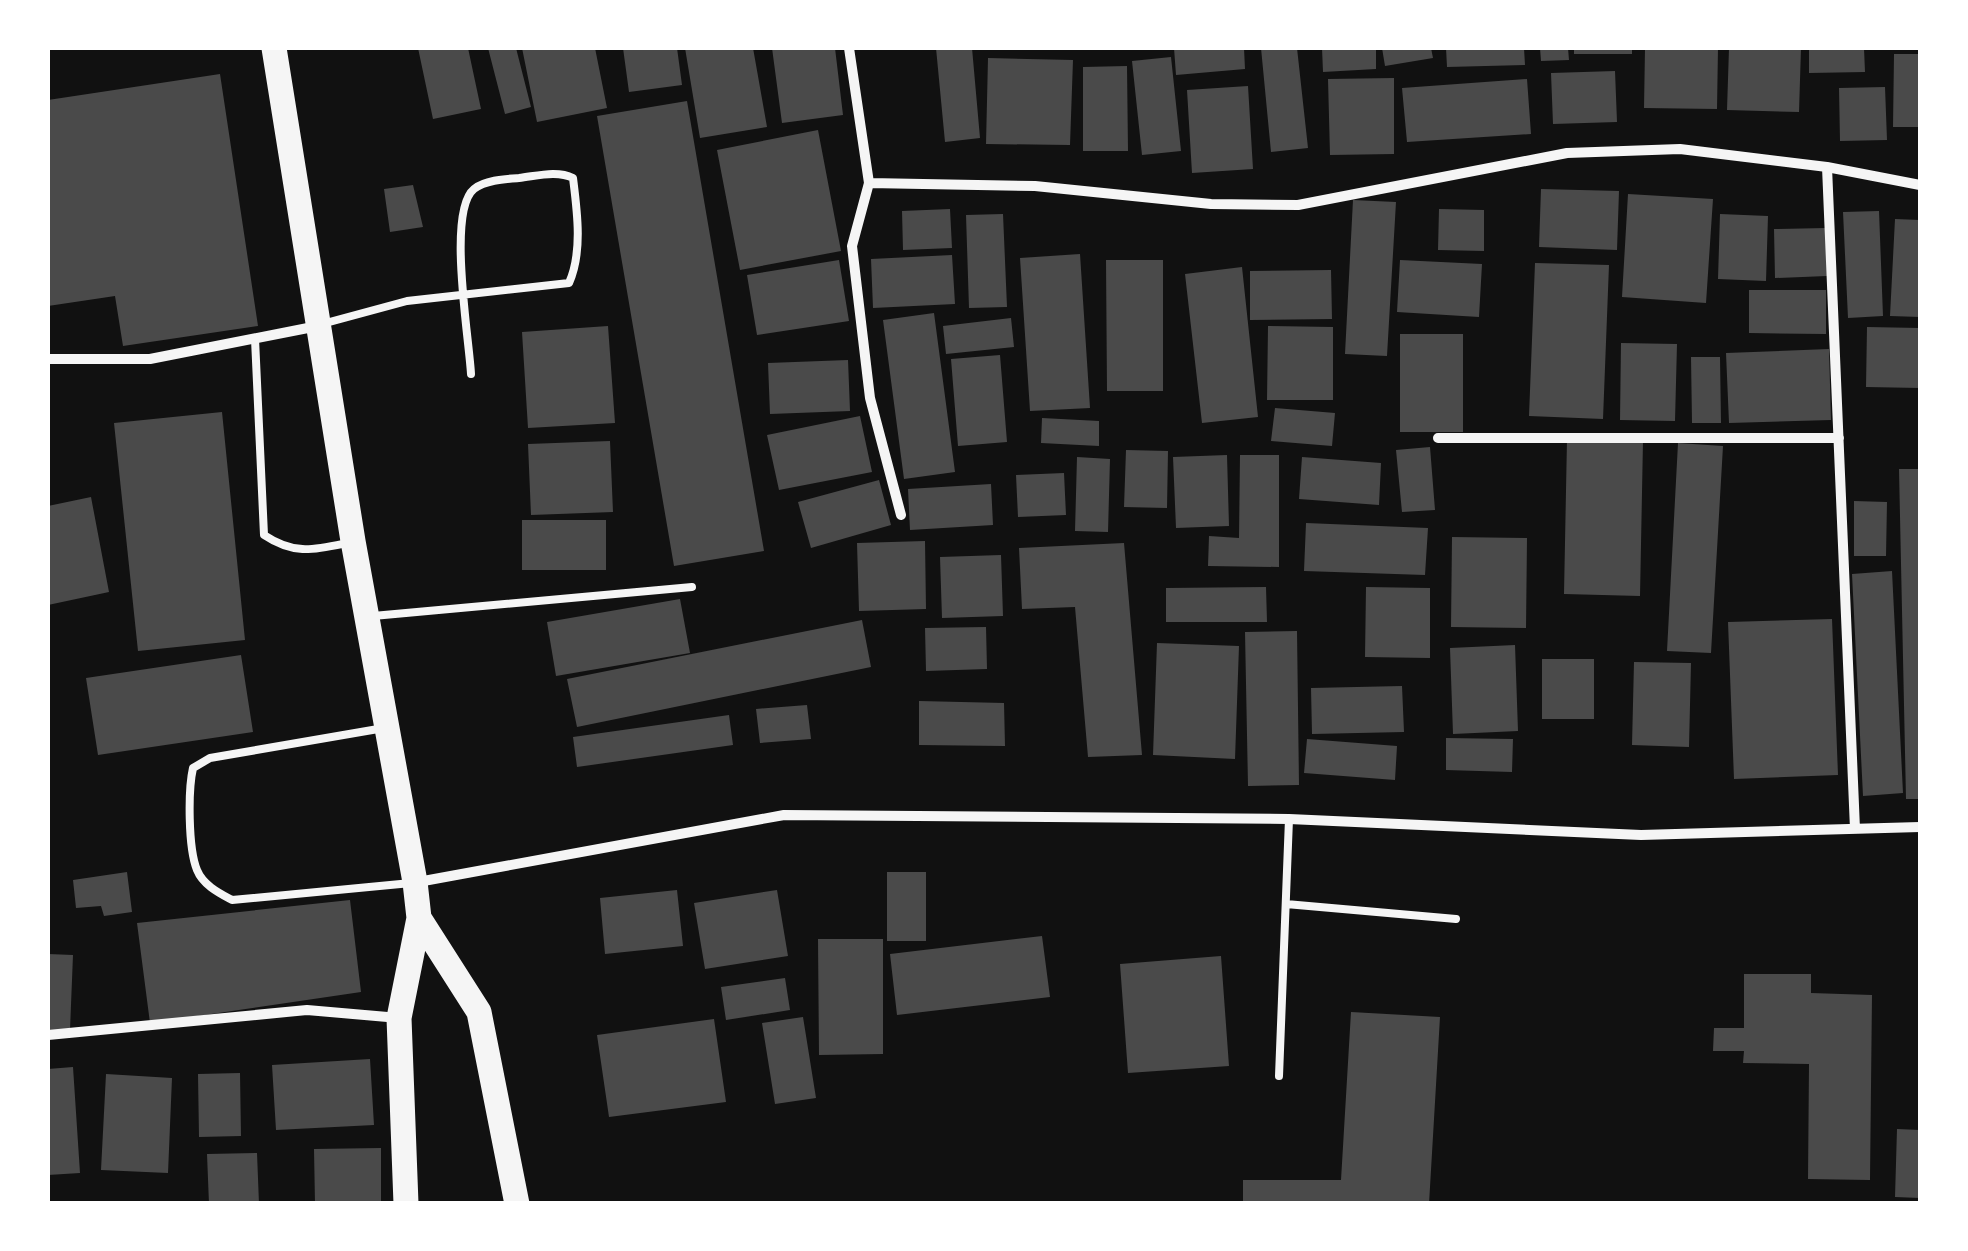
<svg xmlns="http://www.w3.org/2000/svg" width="1968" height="1251" font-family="Raleway,sans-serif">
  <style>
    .building { fill: #4a4a4a }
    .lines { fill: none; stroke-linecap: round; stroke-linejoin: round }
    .service { stroke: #f5f5f5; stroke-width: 8 }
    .minor { stroke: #f5f5f5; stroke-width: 10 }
    .primary { stroke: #f5f5f5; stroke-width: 25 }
  </style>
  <rect width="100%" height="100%" fill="#111"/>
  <path class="building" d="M418,48H468L481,109L433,119Z
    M488,48H516L531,107L505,114Z
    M522,48H595L607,108L537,122Z
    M623,48H677L682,85L629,92Z
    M685,48H753L767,127L700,138Z
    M772,48H835L843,115L782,123Z
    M936,48H972L980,138L945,142Z
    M1174,48H1244L1245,69L1176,75Z
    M1261,48H1297L1308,148L1271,152Z
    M1322,48H1376V69L1323,72Z
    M1382,48H1431L1433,58L1385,66Z
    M1446,48H1524L1525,65L1447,67Z
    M1540,48H1568L1569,60L1541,61Z
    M1574,48H1632V54H1574Z
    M1645,48H1718L1717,109L1644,108Z
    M1729,48H1801L1799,112L1727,110Z
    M1809,48H1864L1865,72L1809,73Z
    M1894,54H1920V127H1893Z
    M1171,57L1181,151L1142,155L1132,61Z
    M988,58L1073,60L1070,145L986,144Z
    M1127,66L1128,151H1083V67Z
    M1615,71L1617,122L1553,124L1551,73Z
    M220,74L258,326L123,346L115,296L48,306V100Z
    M1394,78V154L1330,155L1328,79Z
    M1527,79L1531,134L1407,142L1402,88Z
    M1248,86L1253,169L1192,173L1187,90Z
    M1885,87L1887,140L1840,141L1839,88Z
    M687,101L764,551L674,566L597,116Z
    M818,130L841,251L740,270L717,150Z
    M413,185L423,227L390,232L384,189Z
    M1541,189L1619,191L1617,250L1539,247Z
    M1628,194L1713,199L1706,303L1622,297Z
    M1353,200L1396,202L1387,356L1345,354Z
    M950,209L952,248L903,250L902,211Z
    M1439,209L1484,210V251L1438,250Z
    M1879,211L1883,316L1848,318L1843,212Z
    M1003,214L1007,307L969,308L966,215Z
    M1720,214L1768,216L1766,281L1718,279Z
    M1895,219L1920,220V317L1890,316Z
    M1826,228L1827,276L1775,278L1774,229Z
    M1080,254L1090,408L1030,411L1020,258Z
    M952,255L955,304L873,308L871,259Z
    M839,260L849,321L757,335L747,275Z
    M1106,260H1163V391H1107Z
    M1400,260L1482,264L1479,317L1397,312Z
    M1535,263L1609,265L1603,419L1529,416Z
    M1242,267L1258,417L1202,423L1185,274Z
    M1331,270L1332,319L1250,320V271Z
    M1749,290H1826V334L1749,333Z
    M934,313L955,472L904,479L883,320Z
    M1011,318L1014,347L946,354L943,326Z
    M608,326L615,423L528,428L522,332Z
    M1268,326L1333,327V400H1267Z
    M1867,327L1920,328V388L1866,387Z
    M1400,334H1463V432H1400Z
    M1621,343L1677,344L1675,421L1620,420Z
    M1829,349L1831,420L1729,423L1726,353Z
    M1000,355L1007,442L958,446L951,359Z
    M1691,357H1720L1721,423H1692Z
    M848,360L850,411L770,414L768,363Z
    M1275,408L1335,413L1332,446L1271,441Z
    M222,412L245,640L138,651L114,423Z
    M860,416L872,472L779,490L767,435Z
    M1042,418L1099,421V446L1041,443Z
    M1567,439L1643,441L1640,596L1564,594Z
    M610,441L613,512L531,515L528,444Z
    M1678,443L1723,446L1711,653L1667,651Z
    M1430,447L1435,510L1402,512L1396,450Z
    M1126,450L1168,451L1167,508L1124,507Z
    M1227,455L1229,526L1176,528L1173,457Z
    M1240,455H1279V567L1208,566L1209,536L1239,538Z
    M1077,457L1110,459L1108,532L1075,531Z
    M1302,457L1381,463L1379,505L1299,499Z
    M1899,469H1920V799H1906Z
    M1064,473L1066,515L1018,517L1016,475Z
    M879,480L891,525L811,548L798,502Z
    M991,484L993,525L910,530L908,489Z
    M91,497L109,592L48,605V506Z
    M1854,501L1887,502L1886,556H1854Z
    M522,520H606V570H522Z
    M1306,523L1428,528L1425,575L1304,571Z
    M1452,537L1527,538L1526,628L1451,627Z
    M925,541L926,609L859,611L857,543Z
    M1124,543L1142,755L1088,757L1075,607L1022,609L1019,548Z
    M1001,555L1003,616L942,618L940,557Z
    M1892,571L1903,793L1863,796L1852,574Z
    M1266,587L1267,622H1166V588Z
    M1366,587L1430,588V658L1365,657Z
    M680,599L690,653L556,676L547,622Z
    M1832,619L1838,775L1734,779L1728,622Z
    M862,620L871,667L577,727L567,679Z
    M986,627L987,669L926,671L925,628Z
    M1297,631L1299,785L1248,786L1245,632Z
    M1157,643L1239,646L1235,759L1153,755Z
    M1515,645L1518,731L1453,734L1450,648Z
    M241,655L253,732L98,755L86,678Z
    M1542,659H1594V719H1542Z
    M1634,662L1691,663L1689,747L1632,745Z
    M1402,686L1404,732L1312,734L1311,688Z
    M919,701L1004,703L1005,746L919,745Z
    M807,705L811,739L760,743L756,709Z
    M729,715L733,745L577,767L573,737Z
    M1446,738L1513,739L1512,772L1446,770Z
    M1307,739L1397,746L1395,780L1304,773Z
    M127,872L132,912L104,916L101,906L76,908L73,880Z
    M887,872H926V941H887Z
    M677,890L683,946L605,954L600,898Z
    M777,890L788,956L705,969L694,903Z
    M350,900L361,992L150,1023L137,923Z
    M1042,936L1050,997L897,1015L890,954Z
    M818,939H883V1054L819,1055Z
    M48,954L73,955L70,1030H48Z
    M1221,956L1229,1066L1128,1073L1120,964Z
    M1744,974H1811V993L1872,995L1870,1180L1808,1179L1809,1064L1743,1063L1744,1051H1713L1714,1028H1744Z
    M785,978L790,1010L726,1020L721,987Z
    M1351,1012L1440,1017L1429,1204H1243V1180H1341Z
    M803,1017L816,1098L775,1104L762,1023Z
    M714,1019L726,1102L609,1117L597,1035Z
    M370,1059L374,1125L276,1130L272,1065Z
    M73,1067L80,1173L48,1175V1069Z
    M240,1073L241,1136L199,1137L198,1074Z
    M106,1074L172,1078L168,1173L101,1170Z
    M1897,1129L1920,1130V1198L1895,1197Z
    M381,1148V1202L315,1204L314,1149Z
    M257,1153L259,1204H209L207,1154Z"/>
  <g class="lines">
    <path class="service" d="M322,324L407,301L569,283C583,252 577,210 573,178C557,170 537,176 519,178C505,179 485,180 474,189C447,211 469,337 471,374
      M255,339L264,535C294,555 313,550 347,543
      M373,616L692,587
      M384,728L210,758L193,768C188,790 188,848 197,870C203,885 219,893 232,900L411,883
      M1286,904L1456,919
      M1279,1076L1289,819"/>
    <path class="minor" d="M849,48L869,183L1035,186L1211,204L1298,205L1567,153L1680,149L1827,167L1920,185
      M1827,167L1855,829
      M869,183L852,246L870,398L901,515
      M48,359H150L318,326
      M1438,438H1839
      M418,882L784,815L1289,819L1641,835L1920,827
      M48,1035L307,1010L399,1018"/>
    <path class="primary" d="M274,48L353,541L415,882L419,918L399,1018L406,1204
      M419,918L479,1012L517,1204"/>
  </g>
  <rect width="1968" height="1251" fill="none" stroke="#ffffff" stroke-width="100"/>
</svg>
